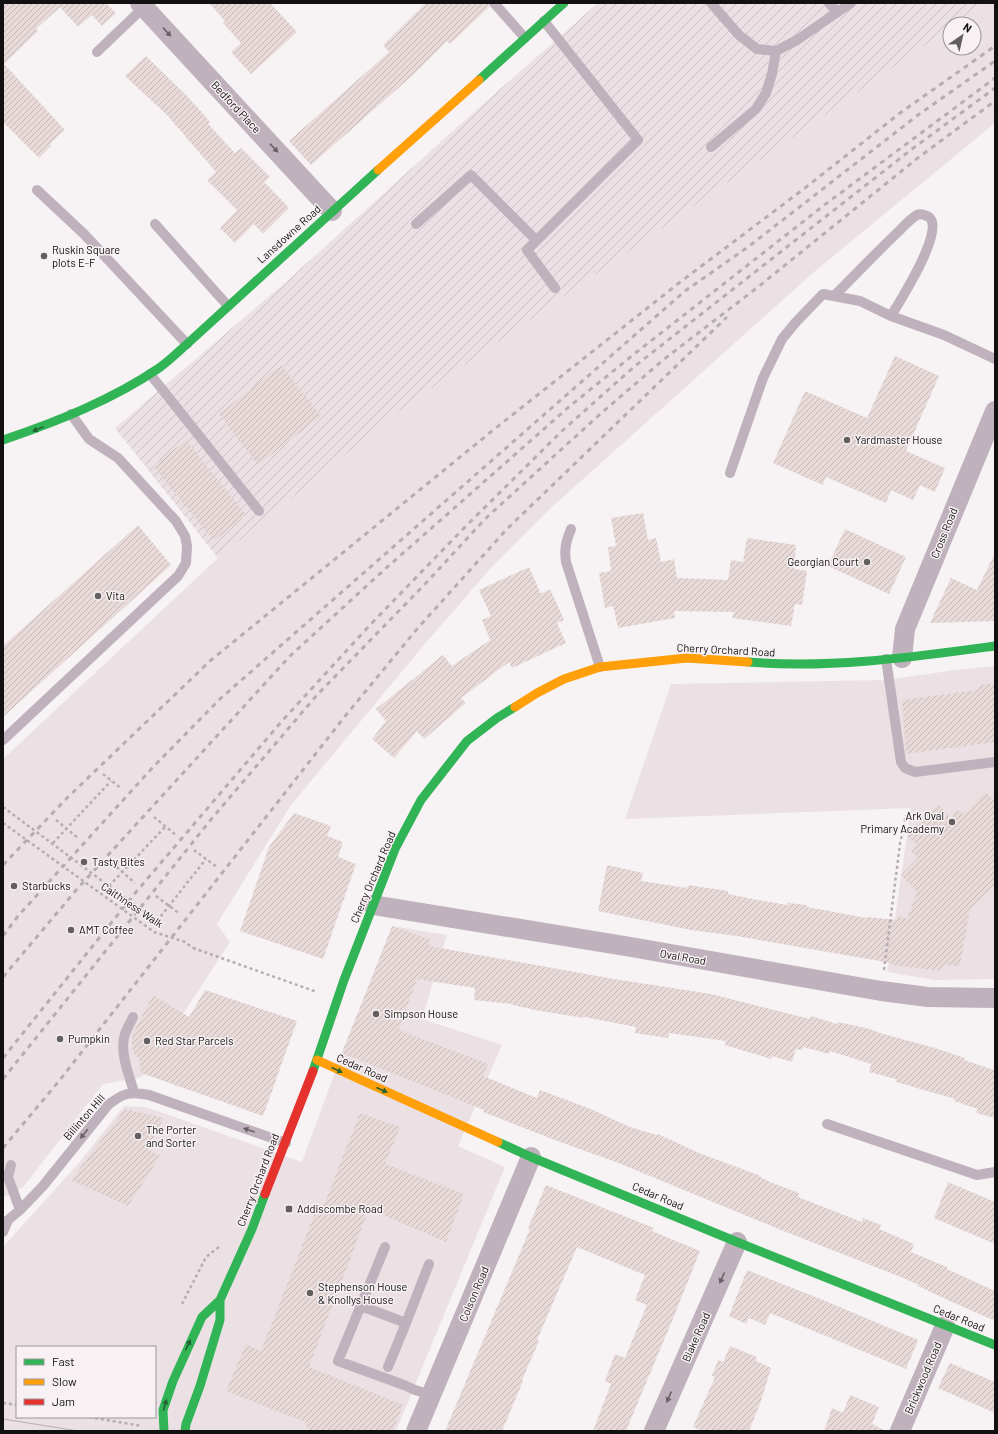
<svg xmlns="http://www.w3.org/2000/svg" width="998" height="1434" font-family="Barlow,sans-serif">
  <style>
    .built { fill: #ebe1e4; fill-rule: evenodd }
    .industrial { fill: url(#industrial-furrows) }
    .building { fill: url(#building-hatch) }
    .lines { fill: none; stroke-linecap: round; stroke-linejoin: round }
    .path { stroke: #b6acb4; stroke-width: 2.5; stroke-dasharray: 3 3; stroke-linecap: butt }
    .lane { stroke: #bfb2bd; stroke-width: 10 }
    .street { stroke: #bfb2bd; stroke-width: 20 }
    .fast { stroke: #30b455; stroke-width: 9 }
    .slow { stroke: #ff9f0a; stroke-width: 9 }
    .jam { stroke: #e5322d; stroke-width: 9 }
    .tram { stroke: #b6adb3; stroke-width: 1 }
    .rail { stroke: #b6adb3; stroke-width: 3; stroke-dasharray: 5 5; stroke-linecap: butt }
    .path-bridge { stroke: #b6acb4; stroke-width: 2.5; stroke-dasharray: 3 3; stroke-linecap: butt }
    .oneway { fill: #696167 }
    .oneway2 { fill: #226233 }
    .poi-dot { fill: #635f60; stroke: #f8f1f3; stroke-width: 1.5 }
    .labels { text-anchor: middle; stroke-width: 3; stroke-linejoin: round; paint-order: stroke }
    .street-label { font-size: 11px; fill: #131011; stroke: #f8f1f3 }
    .poi-label { font-size: 11px; fill: #131011; stroke: #f8f1f3; text-anchor: start }
  </style>
  <defs>
    <pattern id="industrial-furrows" width="10" height="10" patternUnits="userSpaceOnUse"><rect width="10" height="10" fill="#ebe1e4"/><path d="M-1 1l2-2M0 10L10 0M9 11l2-2" fill="none" stroke="#c9c0c3"/></pattern>
    <pattern id="building-hatch" width="6" height="6" patternUnits="userSpaceOnUse"><rect width="6" height="6" fill="#e7dad8"/><path d="M-1 1l2-2M0 6l6-6M5 7l2-2" fill="none" stroke="#c5bab8"/></pattern>
  </defs>
  <rect width="100%" height="100%" fill="#f7f2f4"/>
  <path class="built" d="M987,3H995V123L814,272L552,507L490,569L424,645L291,805L217,924L230,942L142,1077L103,1084L24,1186L3,1198V759L218,558L399,411L950,28V48H974V24H956Z
    M995,666V979L935,980L887,972L911,808L625,819L671,684L886,680L955,670Z
    M393,926L447,935L422,1019L502,1045L458,1146L505,1167L396,1431H3V1247L78,1164L124,1106L146,1107L302,1162L342,1053ZM17,1347H155V1417H17Z"/>
  <path class="industrial" d="M598,3H987L956,24H950V28L399,411L218,558L115,428L287,281L465,120Z"/>
  <path class="building" d="M3,3H106L116,13L102,26L92,15L78,27L60,7L36,29L38,31L4,64L65,130L50,144L51,146L39,158L3,122Z
    M209,3H270L297,32L251,74L231,52L241,43L223,23L225,21Z
    M426,3H488L489,7L450,44L447,41L413,75L311,165L289,141L389,52L383,45Z
    M146,56L189,98L210,122L208,124L235,153L241,148L270,177L264,182L289,208L263,234L254,224L235,243L220,228L237,210L207,180L216,172L167,115L125,76Z
    M895,356L939,376L906,451L945,468L935,492L920,485L913,500L891,490L886,503L826,477L823,485L773,463L805,391L867,418Z
    M281,365L321,416L258,465L219,414Z
    M186,440L246,515L214,541L153,466Z
    M643,513L648,540L656,538L661,562L674,559L677,578L728,580L731,560L743,562L747,538L796,545L794,569L807,571L802,605L795,604L791,626L732,618L734,612L674,611L675,618L618,628L613,606L605,608L599,573L611,571L608,547L616,546L611,518Z
    M138,525L171,565L3,717V646Z
    M845,529L906,557L889,594L828,566Z
    M995,553V621L930,623L951,578L977,590Z
    M529,567L541,594L550,589L564,620L557,623L566,643L512,668L509,662L461,698L466,703L424,739L417,731L394,758L372,739L386,721L376,709L443,655L452,666L490,640L482,620L491,616L479,590Z
    M995,683V742L906,754L902,700L978,690L980,685Z
    M985,792L995,801V884L970,909L960,966L943,965L941,971L891,965V963L737,936L691,930L598,911L607,865L643,873L641,881L687,888L688,885L728,891V894L758,900L788,905V903L807,905V907L867,918V917L897,920V916L907,919L917,892L901,875L918,858L911,851L917,845L907,836L938,804L950,817L958,810L964,814Z
    M294,813L331,826L327,836L343,842L338,857L356,864L323,959L240,931L269,847Z
    M392,926L431,940L429,946L614,979L711,994L810,1019L811,1016L837,1024L838,1022L870,1029L880,1033L935,1048L965,1058L964,1060L994,1070L995,1068V1118L976,1113L978,1109L954,1101L955,1099L896,1082V1079L869,1072L871,1064L830,1051L829,1054L803,1047L802,1050L796,1049L792,1062L772,1056L771,1059L725,1045L726,1041L669,1033L668,1038L635,1033L636,1027L584,1017V1018L535,1010L513,1005V1004L474,1000L475,988L417,979L399,1030L488,1064L483,1076L537,1098L540,1090L588,1108L630,1127L657,1135L658,1134L699,1153L761,1176L760,1177L770,1182L799,1193L798,1197L862,1222L863,1218L881,1225L879,1229L914,1244L911,1252L947,1267V1269L995,1291V1321L950,1301L918,1286L919,1285L901,1277L786,1232L616,1162L560,1142L483,1112L484,1110L342,1053Z
    M205,990L297,1021L263,1116L141,1073L139,1058L135,1056L132,1048V1035L153,995L189,1017Z
    M125,1109L164,1118L147,1149L160,1156L128,1206L71,1180Z
    M360,1113L400,1127L385,1164L464,1194L446,1242L369,1209L309,1367L403,1405L393,1431H309L305,1422L226,1391L246,1344L261,1351L318,1205L323,1207Z
    M948,1182L995,1202V1244L934,1218Z
    M546,1185L654,1228L652,1231L700,1251L674,1316L626,1431H593L611,1384L605,1381L615,1354L625,1358L647,1305L635,1300L645,1275L577,1247L537,1340L539,1341L522,1380L523,1381L502,1431H445L530,1229L528,1228Z
    M747,1270L823,1300L918,1340L906,1369L770,1313L765,1325L749,1318L746,1324L729,1316Z
    M730,1346L757,1357L756,1361L771,1368L761,1401L749,1431H703L693,1427L715,1377L712,1376L718,1360L723,1362Z
    M950,1363L995,1382V1413L938,1388Z
    M850,1395L879,1407L872,1424L886,1431H824L832,1408L843,1413Z"/>
  <g class="lines">
    <path class="path" d="M103,774L122,789
      M154,817L176,835
      M56,820L78,838
      M53,843L111,781
      M194,850L217,867
      M112,863L135,883
      M109,886L165,827
      M156,896L180,914
      M157,921L206,859
      M193,948L317,992
      M884,970L900,844L906,815
      M182,1304L206,1257L219,1247
      M3,1403L17,1405
      M89,1417L142,1426"/>
    <path class="lane" d="M494,3L525,38
      M711,3L739,35L757,49L776,51L797,40L851,3
      M829,3L837,12
      M544,21L638,140L527,250L555,288
      M97,52L144,7
      M711,147L756,109L766,93L772,74L776,51
      M37,190L84,234L187,344
      M155,224L228,306
      M416,224L471,175L536,240
      M834,296C856,274 877,252 899,231C904,226 911,218 917,215C921,213 925,215 929,217C946,229 900,301 891,316
      M150,374L259,511
      M730,473L763,378L782,339L796,322L823,294L860,301L891,316L944,335L995,359
      M571,529C566,542 564,548 566,562L600,667
      M886,659L901,762L905,768L915,772L995,762
      M3,740L178,576L186,563L187,546L185,536L176,521L118,458L89,439L71,414
      M133,1017C131,1022 127,1028 125,1034C119,1051 129,1075 134,1092
      M827,1124L977,1175L995,1172
      M11,1165L8,1177L20,1210
      M3,1232L8,1220L20,1210L43,1186L108,1105C123,1093 130,1091 149,1095L286,1143
      M385,1247L338,1361L404,1385L415,1390L431,1395
      M361,1306L406,1323L388,1367
      M406,1323L429,1264"/>
    <path class="street" d="M140,3L332,211
      M902,658L905,629L995,411
      M373,905L631,947L881,991L928,997L994,998
      M416,1431L531,1157
      M654,1431L737,1242
      M900,1431L945,1326"/>
    <path class="fast" d="M479,80L564,3
      M3,440C56,422 112,400 159,368C169,361 178,352 187,344L378,170
      M748,662C831,669 913,657 995,646
      M313,1071L344,980L395,849L421,800L467,741L497,718L515,707
      M498,1142L531,1157L737,1242L995,1345
      M164,1431L163,1410L173,1381L202,1317L220,1300L252,1229L265,1194
      M185,1431L186,1424L200,1386L220,1320V1300"/>
    <path class="slow" d="M378,170L479,80
      M515,707L537,693L564,679L600,667L687,658L748,662
      M317,1060L498,1142"/>
    <path class="jam" d="M265,1194L313,1071"/>
    <path class="tram" d="M3,1419L78,1431"/>
    <path class="rail" d="M3,865L67,798L210,661L492,431L679,283L805,188L900,113L995,46
      M3,936L18,916L154,766L221,698L685,291L748,247L918,115L995,61
      M3,977L78,888L290,656L384,570L570,406L638,351L827,203L995,78
      M3,1058L136,892L282,721L370,625L467,525L563,430L635,366L912,149L995,88
      M3,1079L213,817L317,695L426,583L485,519L598,416L663,360L758,287L919,157L995,101
      M3,1148L59,1081L346,715L417,629L507,529L727,317"/>
    <path class="path-bridge" d="M3,807L109,886L157,921
      M3,823L154,932L185,942L193,948"/>
  </g>
  <defs><path id="oneway-solid" d="M-6-.8H1V-3.2L6.5 0L1 3.2V.8H-6Z"/></defs>
  <g class="oneway">
    <use href="#oneway-solid" transform="translate(167 32) rotate(47)"/>
    <use href="#oneway-solid" transform="translate(274 148) rotate(47)"/>
    <use href="#oneway-solid" transform="translate(249 1130) rotate(-161)"/>
    <use href="#oneway-solid" transform="translate(84 1134) rotate(129)"/>
    <use href="#oneway-solid" transform="translate(722 1278) rotate(114)"/>
    <use href="#oneway-solid" transform="translate(669 1397) rotate(114)"/>
  </g>
  <g class="oneway2">
    <use href="#oneway-solid" transform="translate(38 429) rotate(158)"/>
    <use href="#oneway-solid" transform="translate(337 1070) rotate(24)"/>
    <use href="#oneway-solid" transform="translate(382 1090) rotate(24)"/>
    <use href="#oneway-solid" transform="translate(188 1345) rotate(-65)"/>
    <use href="#oneway-solid" transform="translate(165 1405) rotate(-75)"/>
  </g>
  <g class="poi-dot">
    <circle cx="44" cy="256" r="4"/>
    <circle cx="847" cy="440" r="4"/>
    <circle cx="867" cy="562" r="4"/>
    <circle cx="98" cy="596" r="4"/>
    <circle cx="952" cy="822" r="4"/>
    <circle cx="84" cy="862" r="4"/>
    <circle cx="14" cy="886" r="4"/>
    <circle cx="71" cy="930" r="4"/>
    <circle cx="376" cy="1014" r="4"/>
    <circle cx="60" cy="1039" r="4"/>
    <circle cx="147" cy="1041" r="4"/>
    <circle cx="138" cy="1136" r="4"/>
    <rect x="285" y="1205" width="8" height="8" rx="2"/>
    <circle cx="310" cy="1293" r="4"/>
  </g>
  <g class="labels">
    <g class="street-label">
      <text transform="translate(236 107) rotate(47)" y="4">Bedford Place</text>
      <text transform="translate(289 234) rotate(-42)" y="4">Lansdowne Road</text>
      <text transform="translate(944 533) rotate(-68)" y="4">Cross Road</text>
      <text transform="translate(726 650) rotate(3)" y="4">Cherry Orchard Road</text>
      <text transform="translate(373 877) rotate(-67)" y="4">Cherry Orchard Road</text>
      <text transform="translate(132 905) rotate(34)" y="4">Caithness Walk</text>
      <text transform="translate(683 957) rotate(10)" y="4">Oval Road</text>
      <text transform="translate(362 1068) rotate(24)" y="4">Cedar Road</text>
      <text transform="translate(84 1117) rotate(-49)" y="4">Billinton Hill</text>
      <text transform="translate(258 1180) rotate(-69)" y="4">Cherry Orchard Road</text>
      <text transform="translate(658 1196) rotate(23)" y="4">Cedar Road</text>
      <text transform="translate(474 1294) rotate(-67)" y="4">Colson Road</text>
      <text transform="translate(959 1318) rotate(22)" y="4">Cedar Road</text>
      <text transform="translate(696 1337) rotate(-66)" y="4">Blake Road</text>
      <text transform="translate(923 1378) rotate(-67)" y="4">Brickwood Road</text>
    </g>
    <g class="poi-label">
      <text x="52" y="254">Ruskin Square<tspan x="52" dy="13">plots E-F</tspan></text>
      <text x="855" y="444">Yardmaster House</text>
      <text x="859" y="566" text-anchor="end">Georgian Court</text>
      <text x="106" y="600">Vita</text>
      <text x="944" y="820" text-anchor="end">Ark Oval<tspan x="944" dy="13">Primary Academy</tspan></text>
      <text x="92" y="866">Tasty Bites</text>
      <text x="22" y="890">Starbucks</text>
      <text x="79" y="934">AMT Coffee</text>
      <text x="384" y="1018">Simpson House</text>
      <text x="68" y="1043">Pumpkin</text>
      <text x="155" y="1045">Red Star Parcels</text>
      <text x="146" y="1134">The Porter<tspan x="146" dy="13">and Sorter</tspan></text>
      <text x="297" y="1213">Addiscombe Road</text>
      <text x="318" y="1291">Stephenson House<tspan x="318" dy="13">&amp; Knollys House</tspan></text>
    </g>
  </g>
  <rect width="998" height="1434" fill="none" stroke="#131011" stroke-width="8"/>
  <rect x="16" y="1346" width="140" height="72" fill="#f8f1f3" stroke="#9c9799"/>
  <rect x="24" y="1359" width="20" height="6" fill="#30b455" stroke="#9c9799"/>
  <text x="52" y="1366" font-size="12" fill="#131011">Fast</text>
  <rect x="24" y="1379" width="20" height="6" fill="#ff9f0a" stroke="#9c9799"/>
  <text x="52" y="1386" font-size="12" fill="#131011">Slow</text>
  <rect x="24" y="1399" width="20" height="6" fill="#e5322d" stroke="#9c9799"/>
  <text x="52" y="1406" font-size="12" fill="#131011">Jam</text>
  <g transform="translate(962 36) rotate(34)"><circle r="19" fill="#f8f1f3" stroke="#9c9799"/>
  <path d="M0-3L7 15L0 10L-7 15Z" fill="#635f60"/>
  <text y="-6" font-size="11" font-weight="bold" text-anchor="middle" fill="#131011">N</text>
  </g>
</svg>
